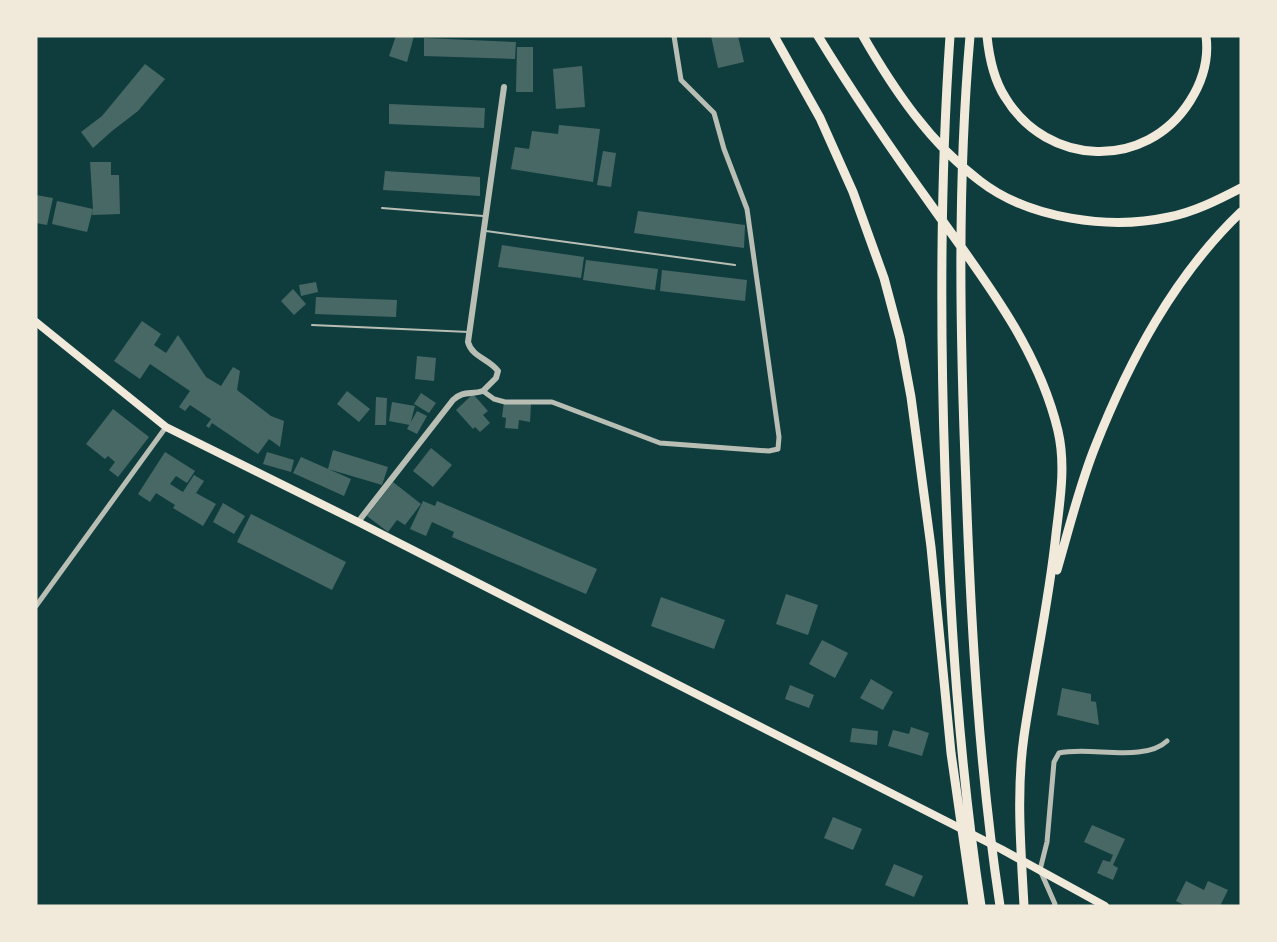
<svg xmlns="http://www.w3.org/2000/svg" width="1277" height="942" font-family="'Varela Round',sans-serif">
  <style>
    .building { fill: #486865 }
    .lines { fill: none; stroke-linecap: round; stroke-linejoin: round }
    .service { stroke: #b8beb3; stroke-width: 2 }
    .minor { stroke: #b8beb3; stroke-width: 5 }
    .tertiary { stroke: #b8beb3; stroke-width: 6 }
    .trunk { stroke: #f1e9da; stroke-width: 8 }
    .motorway { stroke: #f1e9da; stroke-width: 9 }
  </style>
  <rect width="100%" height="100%" fill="#0f3d3e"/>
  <path class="building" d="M396,36H414L407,62L389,56Z
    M711,36H738L744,62L718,68Z
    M424,38L516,42L515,59L424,56Z
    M517,47H533V92H516Z
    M145,64L165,79L138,111L112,131L93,148L81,132L102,116Z
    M582,66L585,107L556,109L553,69Z
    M389,104L485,108L484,128L389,124Z
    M559,125L600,129L593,182L511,169L515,147L529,149L532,131L558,134Z
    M603,151L616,153L611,187L597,185Z
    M90,162H111V175H119L120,214L92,215L93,209L87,232L52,224L57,201L93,209Z
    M385,171L480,177V196L383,190Z
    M36,195L53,198L47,225L36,223Z
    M638,211L745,225L744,248L634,233Z
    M502,245L584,257L581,278L498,267Z
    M586,260L658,269L655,290L583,280Z
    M662,270L747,280L745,301L660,291Z
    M316,282L318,292L301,296L299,285Z
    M293,289L306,304L294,315L281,301Z
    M316,297L397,300L396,317L315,314Z
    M142,321L161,334L154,345L166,353L178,335L206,377L221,386L233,367L240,371L237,390L271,416L284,421L280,447L269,439L258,454L212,423L209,428L206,426L211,419L190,405L185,411L179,407L190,391L150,364L140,379L114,361Z
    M417,356L436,358L434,381L415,379Z
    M347,391L370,409L359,422L337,404Z
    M421,393L436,403L429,413L414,404Z
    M473,394L488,411L483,415L490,423L480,432L475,427L473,429L456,410Z
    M376,397L387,398L386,425H375Z
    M392,402L415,406L410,425L389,421Z
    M504,402L531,404L530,422L519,420L518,429L505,428L506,418L502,417Z
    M113,409L149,437L118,477L109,470L115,462L108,456L105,459L86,444Z
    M417,411L427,416L417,434L407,429Z
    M431,448L452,465L433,487L413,471Z
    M333,450L388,467L382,485L328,469Z
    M165,452L195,471L187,483L176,476L170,484L183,492L194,475L204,481L196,493L216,504L203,526L173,508L175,505L156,493L150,502L138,494Z
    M267,452L294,460L291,472L263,464Z
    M301,457L351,479L344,496L293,473Z
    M393,482L421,504L405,525L397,520L388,532L367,516Z
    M423,501L435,506L437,501L597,569L586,594L452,537L454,532L432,522L426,536L410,529Z
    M223,503L245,516L234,534L213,522Z
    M251,514L346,562L332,590L237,542Z
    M786,594L818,605L808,635L776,624Z
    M661,597L725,620L714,649L651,626Z
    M822,640L848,653L835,678L809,664Z
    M871,679L893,692L883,710L860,698Z
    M790,685L814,695L809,708L785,699Z
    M1062,688L1091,694V701L1096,702L1099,725L1057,715Z
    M911,727L929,733L922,756L888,746L893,730L909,734Z
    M852,728L878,731L877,745L850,742Z
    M833,817L862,829L853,850L824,838Z
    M1092,825L1125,839L1113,865L1118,868L1113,880L1097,873L1103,860L1110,862L1113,855L1084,842Z
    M894,864L923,876L914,897L885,885Z
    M1186,881L1204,890L1208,881L1228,890L1220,906H1186L1176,901Z"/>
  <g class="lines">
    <path class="service" d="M382,208L483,216
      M486,231L735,265
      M312,325L469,332"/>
    <path class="minor" d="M483,391L494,399L505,402H552L660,443L769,451L778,449L779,437L747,209L724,149L714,113L681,80L674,36
      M36,606L166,427
      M1054,906L1055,904L1040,870L1047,842L1054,762L1059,753C1090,746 1144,763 1167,741"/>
    <path class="tertiary" d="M358,522L453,400C463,390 471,395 483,391L496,378L498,371C489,359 472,357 468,342L504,87"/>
    <path class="trunk" d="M36,322L166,427L358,522L1001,849L1105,906"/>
    <path class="motorway" d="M774,36L820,118L853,192L884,278L900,338L911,397L931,547L951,753L973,906
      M818,36C854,95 893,152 934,209C983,278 1038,347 1058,431C1066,465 1060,500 1056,534C1049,602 1034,668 1024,736C1016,792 1021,850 1024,906
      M863,36C894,90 930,143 980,181C1029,219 1110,230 1169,217C1194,212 1218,200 1241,188
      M950,36C940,181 940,326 945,472C950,616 959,763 981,906
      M970,36C957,185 960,336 966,485C971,626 979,767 1000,906
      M987,36C989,56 994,80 1005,97C1047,167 1146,171 1190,101C1202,82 1209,59 1206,36
      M1057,570C1069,529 1079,487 1095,447C1129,361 1174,276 1241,212"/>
  </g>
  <rect width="1277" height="942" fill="none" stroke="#f1e9da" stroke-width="75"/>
</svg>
